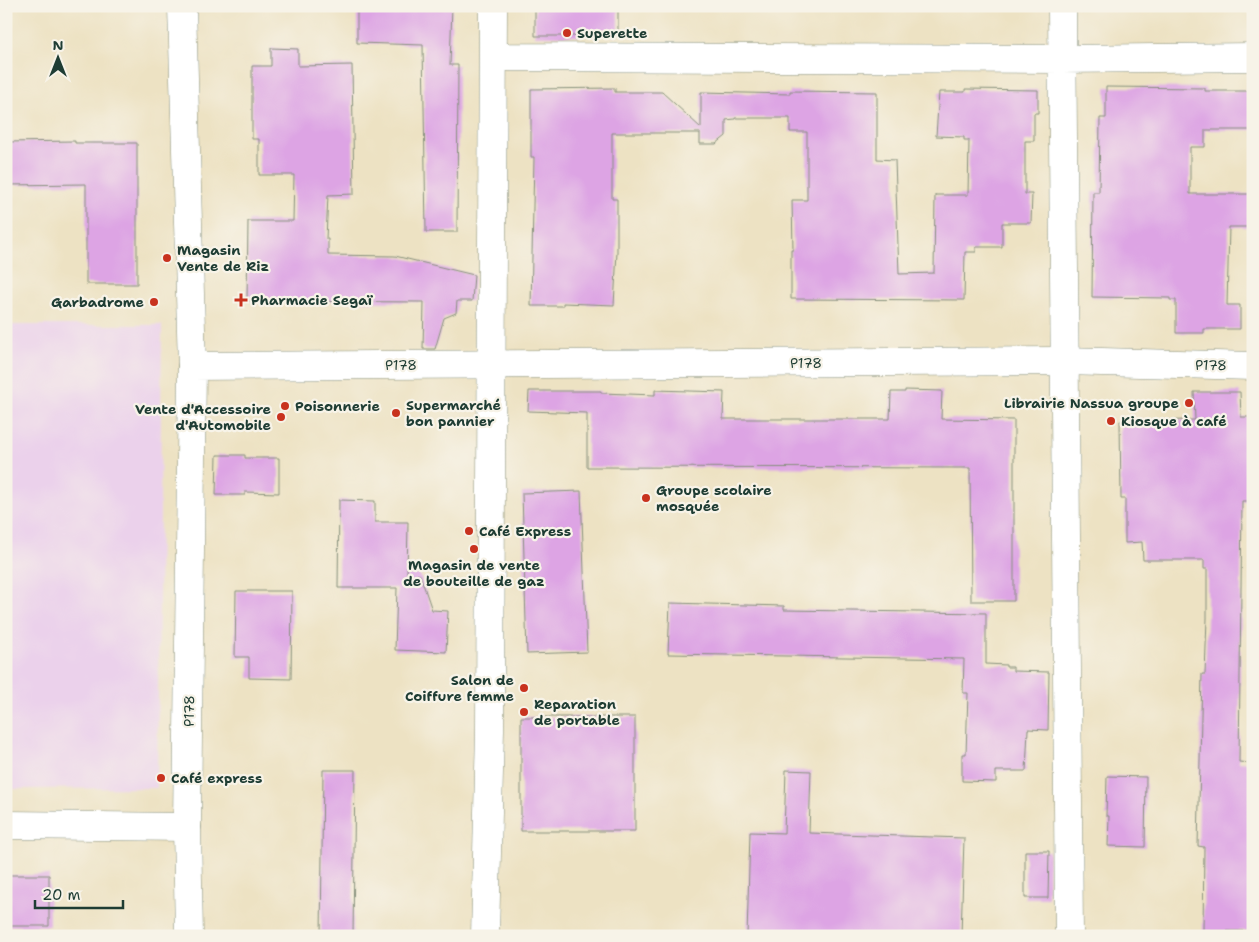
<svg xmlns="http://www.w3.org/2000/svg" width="1259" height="942" font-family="'Shantell Sans',sans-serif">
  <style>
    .built { fill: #ebd1eb }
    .building { fill: #dda4e4 }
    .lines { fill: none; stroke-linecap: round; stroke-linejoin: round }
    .street-casing { stroke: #86907c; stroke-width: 29 }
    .secondary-casing { stroke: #86907c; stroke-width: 29 }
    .street { stroke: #fff; stroke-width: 28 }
    .secondary { stroke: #fff; stroke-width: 28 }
    .poi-dot { fill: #c8321e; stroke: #f7f3e8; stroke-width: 2 }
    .labels { text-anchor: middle; stroke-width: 4.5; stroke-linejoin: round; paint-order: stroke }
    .poi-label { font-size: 14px; font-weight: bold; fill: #1f3d34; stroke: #f7f3e8; text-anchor: start }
    .street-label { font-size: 14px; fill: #1f3d34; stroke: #f7f3e8 }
  </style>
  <rect width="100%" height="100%" fill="#f7f3e8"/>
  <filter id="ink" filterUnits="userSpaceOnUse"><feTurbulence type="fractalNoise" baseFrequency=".02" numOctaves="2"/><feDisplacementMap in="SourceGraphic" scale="10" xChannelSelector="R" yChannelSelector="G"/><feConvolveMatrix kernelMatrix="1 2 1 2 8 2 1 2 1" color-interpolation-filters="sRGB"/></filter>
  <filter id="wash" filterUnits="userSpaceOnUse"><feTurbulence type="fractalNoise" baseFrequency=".0096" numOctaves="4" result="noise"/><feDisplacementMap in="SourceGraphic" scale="20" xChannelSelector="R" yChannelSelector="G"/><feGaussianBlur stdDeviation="1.12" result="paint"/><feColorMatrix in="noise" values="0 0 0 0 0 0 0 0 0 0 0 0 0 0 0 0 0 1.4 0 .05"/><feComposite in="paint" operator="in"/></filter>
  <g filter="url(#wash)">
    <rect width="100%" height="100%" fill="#ede2c3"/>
    <path class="built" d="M6,325H162L157,788L6,789Z"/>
    <g id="blocks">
      <path class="building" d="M357,6H452L450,65H458L457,232H426L423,45L357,43Z
        M535,6H618V36H535Z
        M271,48L298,49V66L352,65L354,194L328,195L326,239H328V255L395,256L474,275L472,301H457L456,313L444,318L435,349H423L424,302L247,301L248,221H293L294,175H259V139H252V66H271Z
        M1106,87L1205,88V91H1253V130H1205V147H1190V194H1253V227H1229L1227,305H1240V329H1204V333H1176V300H1170V298L1092,297L1093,192H1099L1100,118H1106Z
        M615,88V92H662L701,128V92L790,94V91L877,92V159L895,160L899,274L934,273L935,195H968L969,140H964V137L936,136L939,92H965V89L1038,90V113H1034V141H1025V194H1032L1031,223H1002V247H976V252H965L964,300L791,299V250H793L792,200H807V132H790V118H735V119L726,120V136L716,144H700V133H612V199H617V252L614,305L563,303V306H531L534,157H531V89Z
        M75,141V143H137V284H86V184L6,185V142Z
        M655,390L724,392L723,419H890L891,392H905V390L942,391L941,419L1014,420V601H971L970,468L587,467V413L528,411L529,391H601V393L655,395Z
        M1194,392H1240L1241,417H1253V501H1242L1239,762L1253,763V931H1203L1204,847L1198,846L1202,674H1205L1207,618V569H1204V560H1143L1142,542L1125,543V499H1121L1120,421L1195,420Z
        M217,455H245V458H279V493L245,492V495H216Z
        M581,491L587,652L527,654L522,493Z
        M339,500L375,501V522H408L407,574L420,575L432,610L448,611L446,652L395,650L397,588H338Z
        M236,591H292L291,679L249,678V657H235Z
        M670,603L784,606V610L986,613V664L1006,665V667H1013V671L1049,672L1048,730L1028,729L1026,771H996V782L962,781V754H966L968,693H963L964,659L668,654Z
        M521,717H635V831H521Z
        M323,770H355L353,936H321Z
        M786,770L811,771L809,833L964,838L961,936H747L750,832L784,833Z
        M1107,776L1146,777L1145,847L1108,846L1109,816H1106Z
        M1025,851H1049L1048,898H1025Z
        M6,875H49V926H6Z"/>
    </g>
  </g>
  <g filter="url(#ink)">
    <use href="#blocks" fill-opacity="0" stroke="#86907c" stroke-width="1"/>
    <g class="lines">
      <defs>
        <path id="street" d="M182,6L192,366
          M1062,6L1069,936
          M494,57L1062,59L1253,57
          M187,827L189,936
          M485,936L490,730L493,6"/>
        <path id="secondary" d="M6,825L187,827L192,366L1064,361L1253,366"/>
      </defs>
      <use href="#street" class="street-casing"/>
      <use href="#secondary" class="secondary-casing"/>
      <use href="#street" class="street"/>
      <use href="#secondary" class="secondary"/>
    </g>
  </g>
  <g class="poi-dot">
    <circle cx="567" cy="33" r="5"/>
    <circle cx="167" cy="258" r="5"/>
    <path d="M238.5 292.5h5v5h5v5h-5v5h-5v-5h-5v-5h5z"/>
    <circle cx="154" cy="302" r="5"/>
    <circle cx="1189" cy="403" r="5"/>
    <circle cx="285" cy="406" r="5"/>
    <circle cx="396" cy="413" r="5"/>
    <circle cx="281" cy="417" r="5"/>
    <circle cx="1111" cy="421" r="5"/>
    <circle cx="646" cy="498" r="5"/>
    <circle cx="469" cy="531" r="5"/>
    <circle cx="474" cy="549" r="5"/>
    <circle cx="524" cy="688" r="5"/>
    <circle cx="524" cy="712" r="5"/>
    <circle cx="161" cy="778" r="5"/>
  </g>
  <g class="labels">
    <g class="poi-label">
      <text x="577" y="38">Superette</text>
      <text x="177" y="255">Magasin<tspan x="177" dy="16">Vente de Riz</tspan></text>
      <text x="251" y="305">Pharmacie Segaï</text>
      <text x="144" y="307" text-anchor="end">Garbadrome</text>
      <text x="1179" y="408" text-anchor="end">Librairie Nassua groupe</text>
      <text x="406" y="410">Supermarché<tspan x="406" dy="16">bon pannier</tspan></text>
      <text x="295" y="411">Poisonnerie</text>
      <text x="271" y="414" text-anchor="end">Vente d'Accessoire<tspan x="271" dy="16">d'Automobile</tspan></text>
      <text x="1121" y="426">Kiosque à café</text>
      <text x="656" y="495">Groupe scolaire<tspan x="656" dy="16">mosquée</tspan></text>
      <text x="479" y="536">Café Express</text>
      <text x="474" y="570" text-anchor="middle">Magasin de vente<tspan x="474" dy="16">de bouteille de gaz</tspan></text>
      <text x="514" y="685" text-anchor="end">Salon de<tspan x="514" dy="16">Coiffure femme</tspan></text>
      <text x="534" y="709">Reparation<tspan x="534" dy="16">de portable</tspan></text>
      <text x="171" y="783">Café express</text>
    </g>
    <g class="street-label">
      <text x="806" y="368">P178</text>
      <text x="401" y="370">P178</text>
      <text transform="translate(1211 365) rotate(1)" y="5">P178</text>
      <text transform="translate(189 711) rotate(-89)" y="5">P178</text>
    </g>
  </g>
  <rect width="1259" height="942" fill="none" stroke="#f7f3e8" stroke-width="25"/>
  <g transform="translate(58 58)" stroke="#f7f3e8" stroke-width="4" paint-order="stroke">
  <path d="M0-4L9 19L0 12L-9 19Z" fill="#1f3d34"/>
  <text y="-8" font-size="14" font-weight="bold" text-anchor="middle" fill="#1f3d34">N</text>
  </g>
  <path d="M35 900v8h88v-8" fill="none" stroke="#1f3d34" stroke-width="2.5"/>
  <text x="42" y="900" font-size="15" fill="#1f3d34" stroke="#f7f3e8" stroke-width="4" paint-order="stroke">20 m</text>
</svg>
